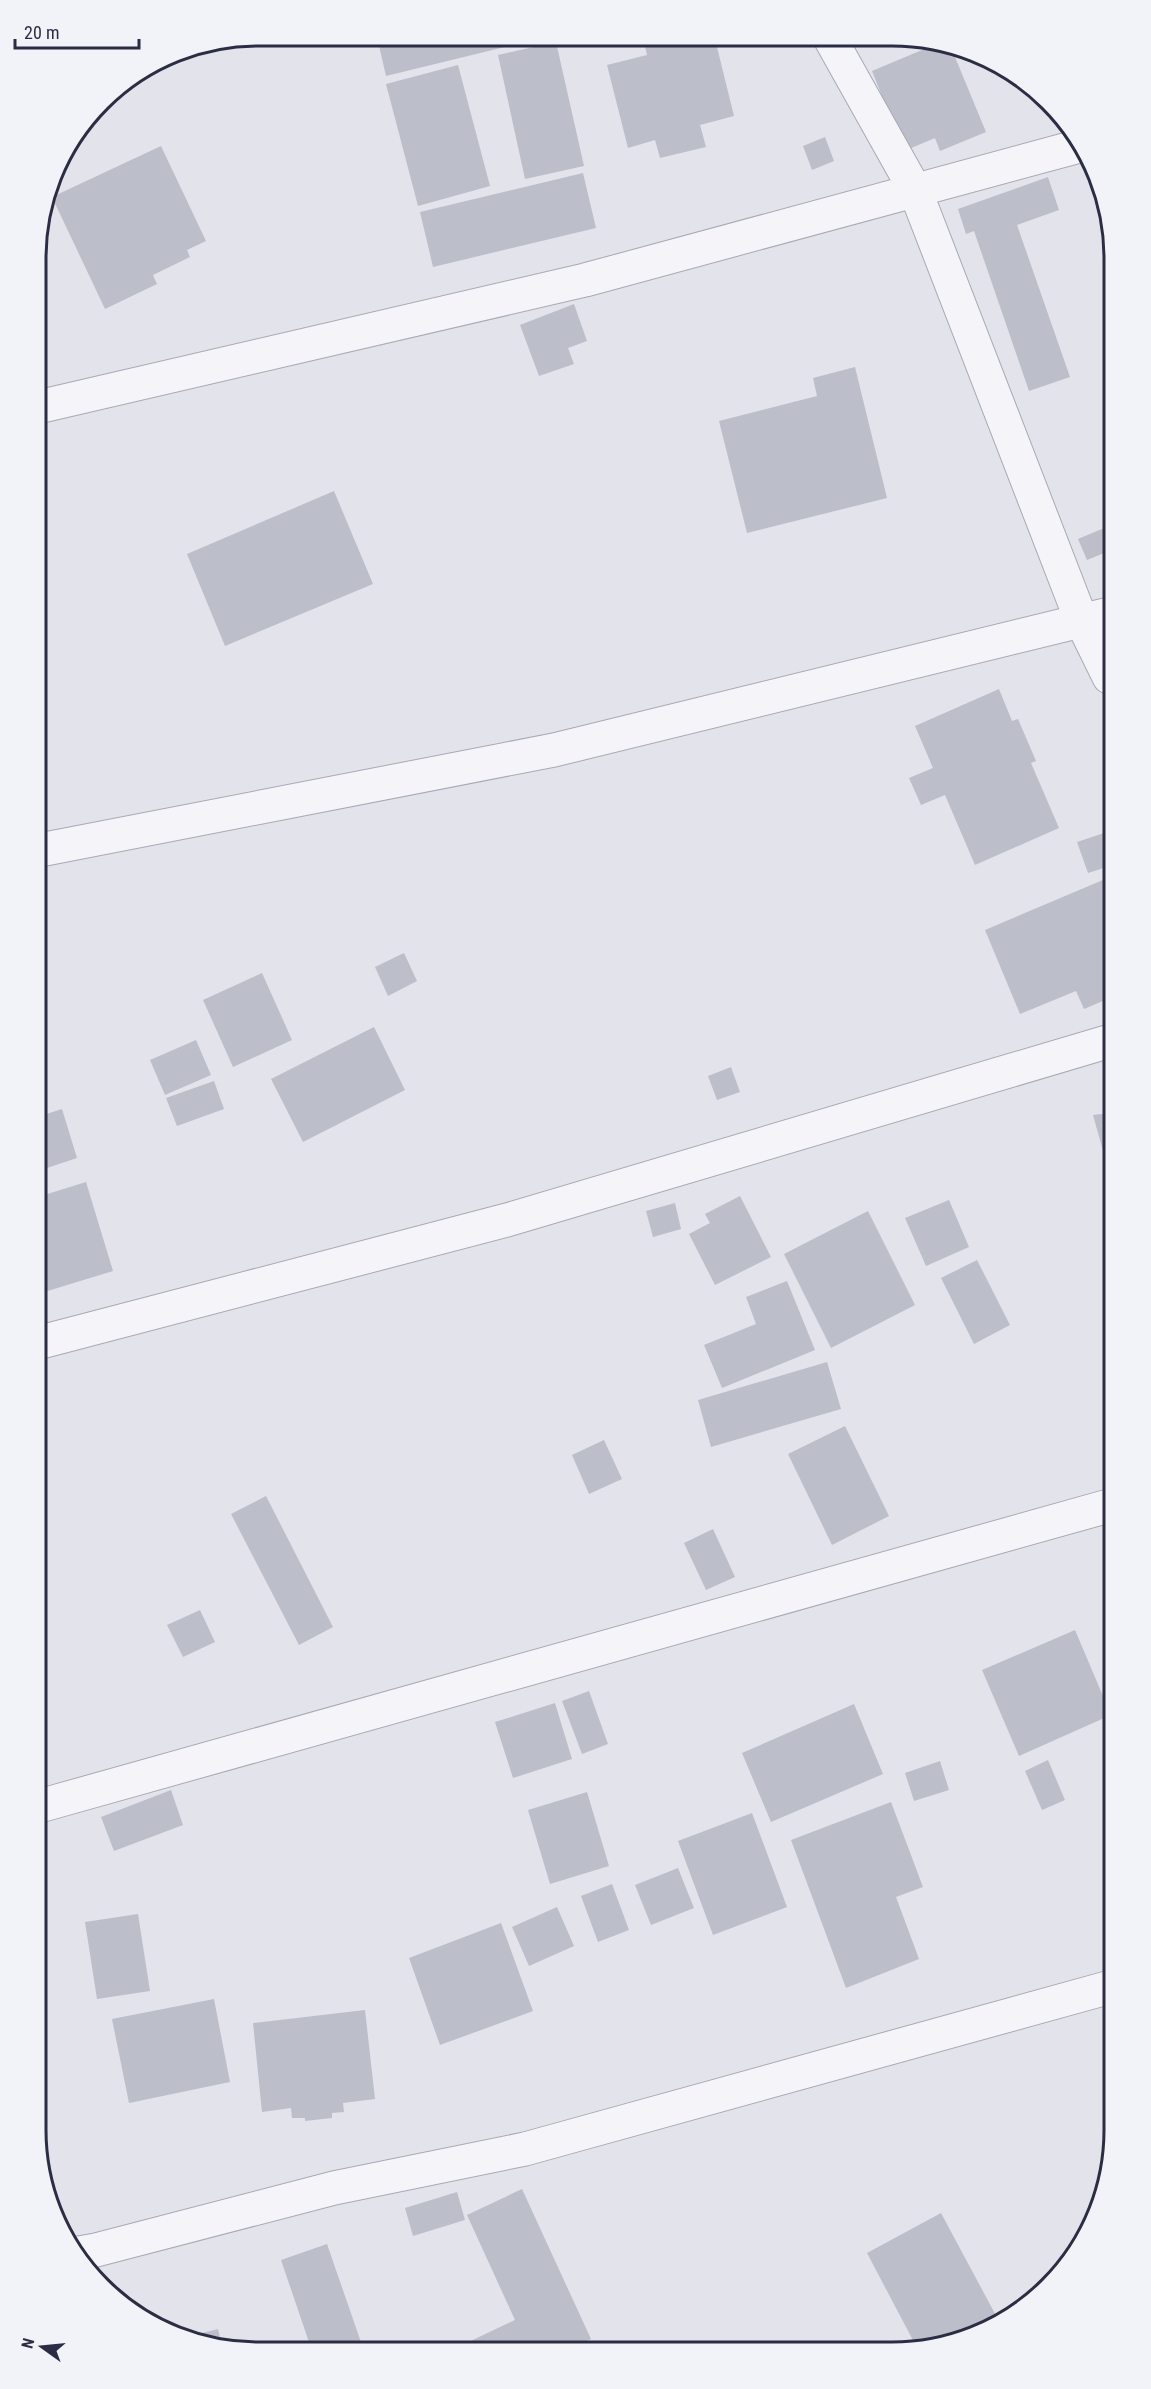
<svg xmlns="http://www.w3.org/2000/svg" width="1151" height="2389" font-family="'Roboto Condensed',sans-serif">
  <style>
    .building { fill: #bcbeca }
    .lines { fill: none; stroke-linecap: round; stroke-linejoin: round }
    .minor-casing { stroke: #a7a9b5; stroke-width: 35 }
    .minor { stroke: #f5f5f9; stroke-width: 33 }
    .rim { fill: none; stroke: #2a2d43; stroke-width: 3 }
  </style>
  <rect width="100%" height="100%" fill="#e2e3eb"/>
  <path class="building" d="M377,37L538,38V39L386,76Z
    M643,38L685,39L687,45L715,39L734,116L700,125L706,147L660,158L655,140L628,148L607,65L647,55Z
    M556,42L584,166L525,179L498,55Z
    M941,42L950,45L986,132L940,151L935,138L904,151L872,71Z
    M458,65L490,186L418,206L386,84Z
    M825,137L834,161L812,170L803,146Z
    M161,146L206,241L187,250L190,257L153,275L157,284L105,309L52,197Z
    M583,173L596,228L433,267L420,212Z
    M1048,177L1059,210L1017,225L1070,377L1029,391L974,231L966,234L958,209Z
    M574,304L587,341L568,348L574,364L539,376L520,325Z
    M855,367L887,498L747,533L719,421L817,396L813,378Z
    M334,491L373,584L225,646L187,554Z
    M1109,526V551L1087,560L1078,539Z
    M999,689L1012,721L1018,719L1036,761L1031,763L1059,828L975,865L945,795L921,805L909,778L933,768L915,726Z
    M1110,831V866L1088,873L1077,842Z
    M1110,877V977H1108L1110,998L1084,1009L1076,991L1020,1014L985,930Z
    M404,953L417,981L388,996L375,967Z
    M262,973L292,1040L233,1067L203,1000Z
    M374,1027L405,1090L303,1142L271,1079Z
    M196,1040L211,1075L165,1095L150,1060Z
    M731,1067L740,1092L717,1100L708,1076Z
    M214,1081L224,1109L177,1126L166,1098Z
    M62,1109L77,1158L41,1170L40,1116Z
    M1111,1113V1176H1110L1093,1115Z
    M86,1182L113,1271L41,1293V1196Z
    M740,1196L771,1257L715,1285L689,1234L710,1223L705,1214Z
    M949,1200L969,1247L926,1266L905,1218Z
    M675,1203L681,1229L653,1237L646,1211Z
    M868,1211L915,1305L831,1348L784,1254Z
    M977,1260L1010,1325L974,1344L941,1278Z
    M787,1281L815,1350L722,1388L704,1345L756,1324L746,1297Z
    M827,1362L841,1409L711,1447L698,1400Z
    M845,1426L889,1516L832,1545L788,1454Z
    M604,1440L622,1479L589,1494L572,1455Z
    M266,1496L333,1627L299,1645L231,1514Z
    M713,1529L735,1577L706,1590L684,1543Z
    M200,1610L215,1642L183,1657L167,1625Z
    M1075,1630L1111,1715L1019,1756L982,1670Z
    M589,1691L608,1744L582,1754L562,1701Z
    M555,1703L572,1759L513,1778L495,1722Z
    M854,1704L883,1774L771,1822L742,1753Z
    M1048,1760L1065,1800L1042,1810L1025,1771Z
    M940,1761L949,1790L914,1801L905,1773Z
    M171,1790L183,1825L114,1851L101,1817Z
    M587,1792L609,1866L550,1884L528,1810Z
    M891,1802L923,1887L896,1897L919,1959L846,1988L791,1840Z
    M752,1813L787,1907L713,1935L678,1841Z
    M678,1868L694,1908L651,1925L635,1885Z
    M612,1884L629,1930L598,1942L581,1896Z
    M557,1907L574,1946L529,1966L512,1927Z
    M138,1914L150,1991L97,1999L85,1922Z
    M501,1923L533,2011L440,2045L409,1958Z
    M214,1999L230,2082L129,2103L112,2019Z
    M365,2010L375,2099L343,2103L344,2112L332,2113V2118L305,2121V2118H292L291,2108L262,2112L253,2023Z
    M522,2189L591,2339L573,2347L456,2348L515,2320L467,2215Z
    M457,2192L465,2220L413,2236L405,2208Z
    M941,2213L1000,2323L951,2345L916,2346L867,2253Z
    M327,2244L363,2348H311L281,2260Z
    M218,2329L223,2349H215L182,2338Z"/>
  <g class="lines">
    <defs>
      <path id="minor" d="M831,40L915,190L1082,622L1109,677
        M38,407L585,280L1083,145
        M40,850L554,750L1109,614
        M41,1342L507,1220L1110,1041
        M43,1805L1112,1505
        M73,2254L96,2250L334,2188L525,2149L1114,1986"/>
    </defs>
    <use href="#minor" class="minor-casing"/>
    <use href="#minor" class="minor"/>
  </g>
  <path d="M0 0H1151V2389H0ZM258 46H892A212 212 0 0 1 1104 258V2130A212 212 0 0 1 892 2342H258A212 212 0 0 1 46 2130V258A212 212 0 0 1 258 46Z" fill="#f2f3f8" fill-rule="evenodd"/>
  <path class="rim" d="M258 46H892A212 212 0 0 1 1104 258V2130A212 212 0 0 1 892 2342H258A212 212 0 0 1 46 2130V258A212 212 0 0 1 258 46Z"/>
  <g transform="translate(42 2347) rotate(285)" stroke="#f2f3f8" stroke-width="4.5" paint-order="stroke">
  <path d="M0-4.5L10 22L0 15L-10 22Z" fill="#2a2d43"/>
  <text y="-9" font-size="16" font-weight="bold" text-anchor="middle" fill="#2a2d43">N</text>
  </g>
  <path d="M15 39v9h124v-9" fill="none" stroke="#2a2d43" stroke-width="3"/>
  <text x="24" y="39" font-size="18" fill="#2a2d43" stroke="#f2f3f8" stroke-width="4.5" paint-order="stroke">20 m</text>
</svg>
